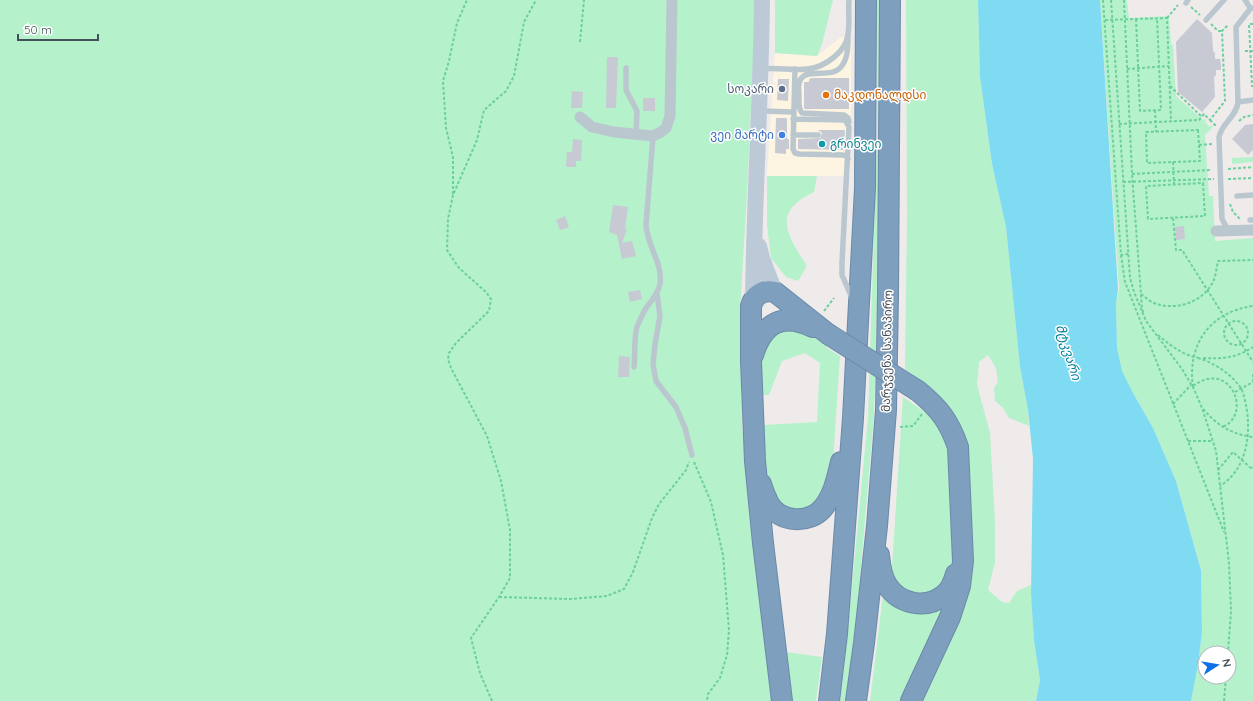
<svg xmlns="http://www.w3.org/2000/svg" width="1253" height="701" font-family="Quicksand,'Noto Sans Georgian',sans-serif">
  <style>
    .commercial { fill: #fdf4e2 }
    .green { fill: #b5f1cb; fill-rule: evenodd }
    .water { fill: #7fdbf1 }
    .building { fill: #c7cad2 }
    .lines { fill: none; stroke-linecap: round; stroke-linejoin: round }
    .highway-casing { stroke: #6b8aaa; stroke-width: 22 }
    .path { stroke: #6cd09d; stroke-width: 2; stroke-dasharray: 3 2; stroke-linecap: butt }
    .lane { stroke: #bbc7cf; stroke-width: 5.5 }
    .street { stroke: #bbc7cf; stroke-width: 11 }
    .secondary { stroke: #bcc9d7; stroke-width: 16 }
    .highway { stroke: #7f9fbf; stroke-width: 20 }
    .highway-bridge-casing { stroke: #6b8aaa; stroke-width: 22; stroke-linecap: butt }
    .highway-bridge { stroke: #7f9fbf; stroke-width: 20 }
    .service-dot { fill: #5c6f8a; stroke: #fff; stroke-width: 1.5 }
    .food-dot { fill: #e8710a; stroke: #fff; stroke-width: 1.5 }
    .shop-dot { fill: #3f7fe0; stroke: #fff; stroke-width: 1.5 }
    .culture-dot { fill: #0f9aa8; stroke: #fff; stroke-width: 1.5 }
    .labels { text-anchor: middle; stroke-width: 3; stroke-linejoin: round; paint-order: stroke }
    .service-label { font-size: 12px; fill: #4e5e75; stroke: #fff; text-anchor: end }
    .food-label { font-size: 12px; fill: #c56008; stroke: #fff; text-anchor: start }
    .shop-label { font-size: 12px; fill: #366cbe; stroke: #fff; text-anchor: end }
    .culture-label { font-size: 12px; fill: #0d838f; stroke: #fff; text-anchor: start }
    .street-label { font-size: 12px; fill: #434f5a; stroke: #fff }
    .water-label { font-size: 13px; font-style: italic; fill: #057f9c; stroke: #fff }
  </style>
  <rect width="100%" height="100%" fill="#efebeb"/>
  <path class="commercial" d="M851,36V142L850,176H767L775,53L817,56L841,37Z"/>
  <path class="green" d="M0,0H756L747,193L740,312L742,427L778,701H0Z
    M775,0H833L822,44L817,56L775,53Z
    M877,0H882V134L874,415L852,671L847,701H840L844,670L868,417L877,136Z
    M906,0H978L980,77L992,164L1006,227L1020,367L1028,410L1029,426L1009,418L1003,408L995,401L994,388L998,382L996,368L988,355L979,362L977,385L990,433L995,522V562L988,590L1002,602L1009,603L1017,591L1031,585L1034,641L1040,680L1036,701H918L957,614L959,427L948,406L934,390L905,369L907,216Z
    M1100,0H1127L1129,18L1169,16L1171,45H1173L1176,96L1203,120L1204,119L1206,120L1205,122L1210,127L1211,125L1213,127L1205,135L1209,196H1213L1215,241L1253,238V701H1191L1198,665L1202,632L1201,569L1176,481L1153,428L1133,393L1122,372L1117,348L1116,304L1119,288ZM1205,653H1229V677H1205Z
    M1253,157V162L1232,164V158Z
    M767,176H817L814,192C771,212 787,235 807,266L798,281L786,277L771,258L767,225Z
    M792,327L827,340V348L840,356L832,478L822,502L792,517L768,489L763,425L817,422L820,363L805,353L782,361L769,395H761C761,377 758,351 772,336C776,332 786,329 792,327Z
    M903,397L931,416L946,440L948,453L953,545L951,571L946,587L918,599C904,589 895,585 892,567Z
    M883,595L952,597L907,701H870Z
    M785,652L822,657L816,701H790Z"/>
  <path class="water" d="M978,0H1100L1118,289L1116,304L1117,348L1122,371L1133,393L1153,428L1176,481L1201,570L1202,632L1198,665L1191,701H1036L1040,680L1034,641L1031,593L1033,459L1028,410L1020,367L1006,227L992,164L980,77Z"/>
  <path class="building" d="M1197,19L1212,33L1213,51L1215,53V59H1220L1221,65V70H1216V75L1214,77L1215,97L1202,112L1178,92L1176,42Z
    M607,57H618L616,108H606Z
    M812,78H849V109H804V82H809V79Z
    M778,79H789L788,101L777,100Z
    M572,91L583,92L582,108H571Z
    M643,98H655V111H643Z
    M776,118H787V139H789V149H786V154L775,153Z
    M1253,124V150L1248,155L1232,139L1245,125Z
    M818,130H845L844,150L798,149V139L820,138L822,133Z
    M573,139L582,140L581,161H576V167H566L567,152H572Z
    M613,205L628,207L625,229H627L622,243L632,241L636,256L622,259L617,235L609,232Z
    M565,216L569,227L560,230L556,220Z
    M1184,226L1185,239L1176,240L1175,227Z
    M640,290L642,299L630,302L628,292Z
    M619,356L630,357L629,377H618Z"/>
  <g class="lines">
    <defs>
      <path id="highway" d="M753,355C763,323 782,312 813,327
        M761,484C763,491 766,498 769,504C780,523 810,524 823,508C834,495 837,478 841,462
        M879,555C880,565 881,576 887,585C899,604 926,610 944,595C951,590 954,581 956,574
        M782,701L763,543L755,461L751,361V306C754,295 763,289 775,292L828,334
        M829,701L837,634L853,418L865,188L866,0
        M856,701L864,643L877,526L886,410L888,296L890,0
        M911,701L950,617L960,586L963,561L958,447C949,421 939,408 918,391"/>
    </defs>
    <use href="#highway" class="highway-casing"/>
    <path class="path" d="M1103,0L1121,255L1128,254
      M1111,0L1130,278L1134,292L1146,321L1182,369L1194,389L1202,408L1216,451L1229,563L1231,611L1228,653
      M1124,0L1132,174L1142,308L1143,312
      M1191,7L1200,15
      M1167,18L1178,5
      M1136,19L1140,111L1161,110L1157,18
      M1105,20L1167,18L1171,121
      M1211,24L1218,31H1222
      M1253,24H1249L1252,86H1253
      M580,42L584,0
      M1245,51H1253
      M1127,69L1169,66
      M1170,86L1202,117
      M1155,110L1156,132
      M1210,120L1215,125V127
      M1239,121L1244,117L1253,115
      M1119,124L1199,120L1204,114L1210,120L1225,101L1222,31L1228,25
      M1198,130L1200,161L1147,163L1146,132Z
      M1199,145L1212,144
      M1173,162L1174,184
      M1228,169L1253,167
      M1132,174L1212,170
      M1228,179L1253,178
      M1123,182L1214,179
      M1203,183L1205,216L1148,219L1146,186Z
      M453,194V157L446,128L443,81L449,61L457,23L467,0
      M1230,204L1233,212L1241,220
      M1173,218L1176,250H1182L1253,362
      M1121,255L1125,282L1224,532
      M1141,294C1145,297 1149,301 1154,303C1177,312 1207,301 1215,277C1216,272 1217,266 1218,261L1253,260
      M824,311L834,298
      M1224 333a12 12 0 1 1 24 0a12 12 0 1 1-24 0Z
      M1158,335C1170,345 1182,355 1199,358
      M1198,358C1215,363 1233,375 1242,390C1253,422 1251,467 1220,486
      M1203,358C1223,359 1236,358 1253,347
      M1253,374V381
      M1193,386C1231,358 1253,416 1222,427
      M1193,387C1187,344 1210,312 1253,306
      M1235,392L1253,382
      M1173,404L1191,385
      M1203,409C1218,426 1231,434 1253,437
      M900,427L913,426L922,414
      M1188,441H1213
      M694,462L711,502L723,555L729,630L727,655L720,678L708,694L707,701
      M1218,470L1233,452L1252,469L1253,467
      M499,597L570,599L607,596L624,589L633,572L652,518L659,504L686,470L689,462
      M492,701L480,673L471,638L499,597L510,578V530L501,481L487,436L451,368L448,359L449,353L456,343L489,311L491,299L486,292L459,268L447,250L448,219L453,195L477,140L484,110L506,91L514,76L524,22L536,0
      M1224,701L1226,677"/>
    <path class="lane" d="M1245,0L1249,6L1250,9
      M1186,3L1188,0
      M1253,8L1250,9L1236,27L1238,102L1253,100
      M1206,20L1224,0
      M848,36C848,47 848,60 840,68C830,79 803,66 799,83C798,87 799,92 799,96C799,102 798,109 802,113L844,115L848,118L849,122
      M626,68V90L637,111L636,134
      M762,69C777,67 793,71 808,69C825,67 846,52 848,34C850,23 848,11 849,0
      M795,69L793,149L795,153L799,154L843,155L846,156L848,159
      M760,111L793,112
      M793,119L845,120L849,127L842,263V275L852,298
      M793,135H818
      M1237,196L1253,195
      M1250,220H1253
      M1228,230L1222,219L1219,137C1222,123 1237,116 1238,102
      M657,294L660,316L655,344L653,364L656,381L676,407L685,428L692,455
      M634,367C635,357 634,336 637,327C639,321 643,314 646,308C652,300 658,294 660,284C663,263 647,246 646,225L653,136"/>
    <path class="street" d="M580,117L592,127L614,132L653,136L661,132L666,128L670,116L672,0
      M1216,231L1253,230"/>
    <path class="secondary" d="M759,246L762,258L775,292
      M753,301C754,201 761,100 762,0"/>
    <use href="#highway" class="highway"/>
    <defs>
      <path id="highway-bridge" d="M828,334L918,391"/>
    </defs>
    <use href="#highway-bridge" class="highway-bridge-casing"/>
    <use href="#highway-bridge" class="highway-bridge"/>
  </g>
  <circle class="service-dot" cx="782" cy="89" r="4"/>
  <circle class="food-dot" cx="826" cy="95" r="4"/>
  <circle class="shop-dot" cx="782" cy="135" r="4"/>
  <circle class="culture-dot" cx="822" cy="144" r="4"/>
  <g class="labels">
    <g class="service-label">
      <text x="774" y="93">სოკარი</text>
    </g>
    <g class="food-label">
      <text x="834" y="99">მაკდონალდსი</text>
    </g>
    <g class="shop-label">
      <text x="774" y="139">ვეი მარტი</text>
    </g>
    <g class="culture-label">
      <text x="830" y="148">გრინვეი</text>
    </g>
    <g class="street-label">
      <text transform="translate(887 351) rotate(-89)" y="4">მარჯვენა სანაპირო</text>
    </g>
    <g class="water-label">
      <text transform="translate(1069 352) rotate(73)" y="5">მტკვარი</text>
    </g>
  </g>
  <g transform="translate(1217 665) rotate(78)"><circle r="19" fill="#ffffff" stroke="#b4b9bd"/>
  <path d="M0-3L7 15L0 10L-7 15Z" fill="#0e6fe6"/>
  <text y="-6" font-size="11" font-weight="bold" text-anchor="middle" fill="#434f5a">N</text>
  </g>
  <path d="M18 34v6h80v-6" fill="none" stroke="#434f5a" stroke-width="2"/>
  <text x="24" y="34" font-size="12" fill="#434f5a" stroke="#ffffff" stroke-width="3" paint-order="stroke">50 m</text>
</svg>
